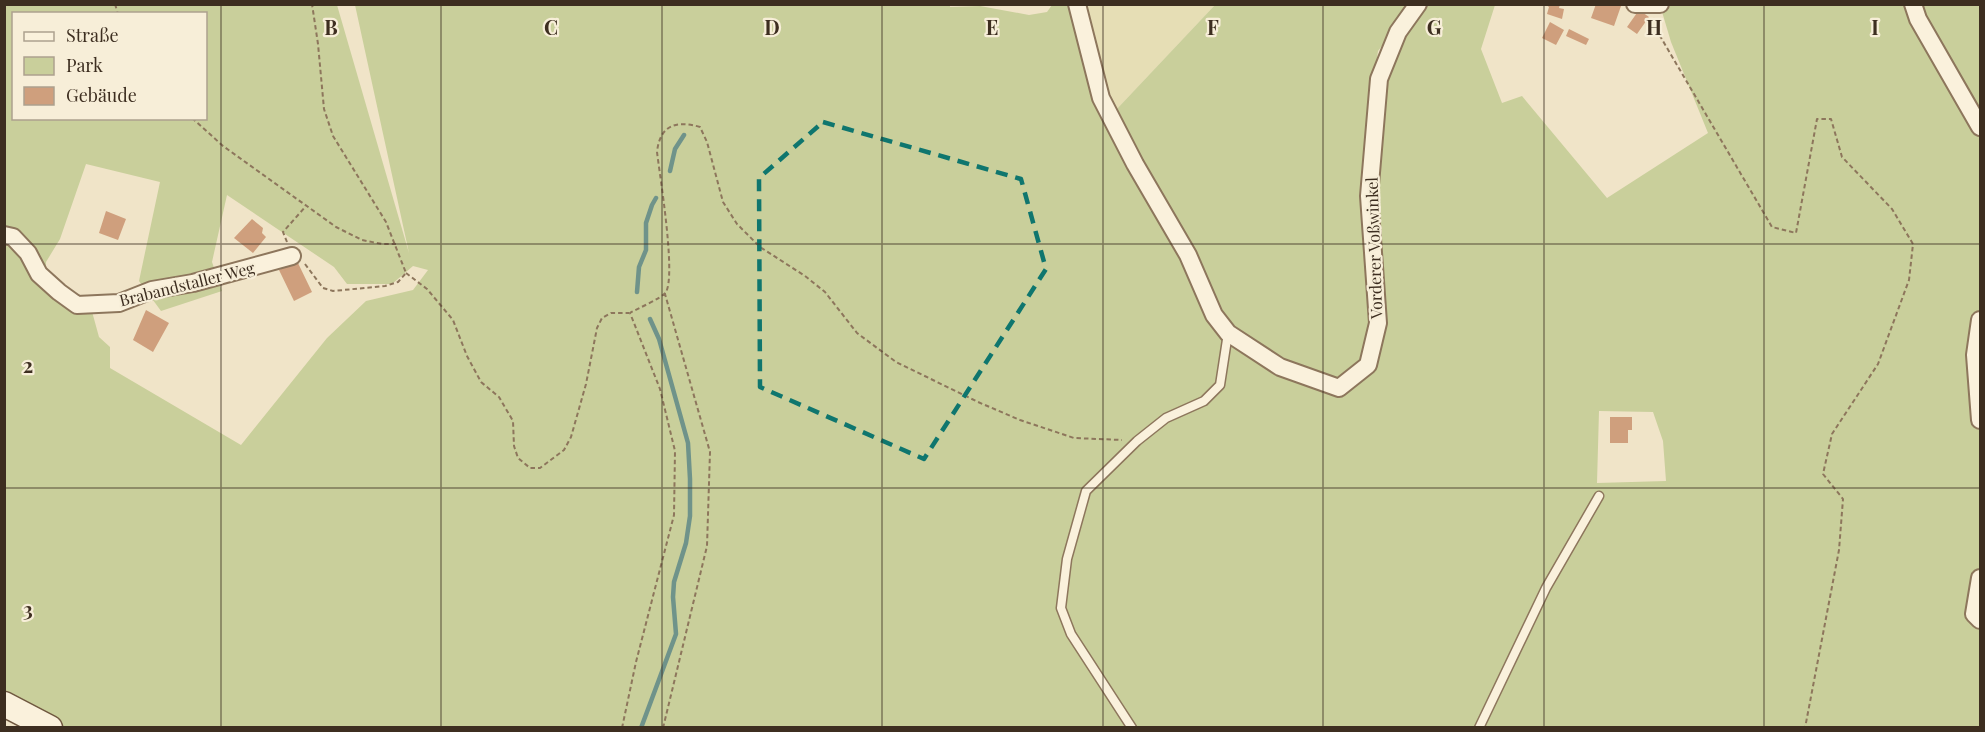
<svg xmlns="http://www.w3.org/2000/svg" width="1985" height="732" font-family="'Playfair Display',serif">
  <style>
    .farmland { fill: #e6deb5 }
    .green { fill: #c9cf9b; fill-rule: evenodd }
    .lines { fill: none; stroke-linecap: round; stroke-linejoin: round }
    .stream { stroke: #6f938a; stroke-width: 4.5 }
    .building { fill: #cf9f7d }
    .service-casing { stroke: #8d765c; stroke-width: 11 }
    .minor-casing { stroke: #8d765c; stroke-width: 20 }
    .secondary-casing { stroke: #6f573f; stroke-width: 27 }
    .path { stroke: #8d765c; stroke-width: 2; stroke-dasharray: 4.5 3; stroke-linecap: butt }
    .service { stroke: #faf1dc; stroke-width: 8 }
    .minor { stroke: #faf1dc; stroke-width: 16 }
    .secondary { stroke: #faf1dc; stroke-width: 24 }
    .marked { fill: none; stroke: #0f766e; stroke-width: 4.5; stroke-dasharray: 12 8; stroke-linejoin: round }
    .grid { fill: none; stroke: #3d2e20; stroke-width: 1.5; stroke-opacity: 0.55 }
    .labels { text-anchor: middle; stroke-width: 4.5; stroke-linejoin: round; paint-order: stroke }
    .street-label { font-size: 16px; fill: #3d2e20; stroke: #f7eed8 }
    .grid-label { font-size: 20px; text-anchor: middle; font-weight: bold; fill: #3d2e20; stroke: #f7eed8; stroke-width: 4.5; stroke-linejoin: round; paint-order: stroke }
  </style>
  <rect width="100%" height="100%" fill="#f0e4c8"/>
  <path class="farmland" d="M1085,5H1215L1115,111L1102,70Z"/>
  <path class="green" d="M950,4V7L980,6L1029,15L1047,12L1052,5H1072L1075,26L1090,85L1103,119L1112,134L1127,169L1156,210L1177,245L1210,313L1218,306L1177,221L1115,111L1215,5H1413L1378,51L1367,125L1363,201L1373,321L1363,364L1336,382L1338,389H1340L1369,365L1379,323L1372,197L1383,79L1400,33L1421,5H1495L1481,49L1502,103L1522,96L1607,198L1708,133L1671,42L1660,5H1910L1915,19L1980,128V320L1975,355L1980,420V727H54L5,704L4,5H337L409,253L355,5ZM14,14H206V118H14ZM86,164L160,182L139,281L161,311L222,291L212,262L227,195L334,267L347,284H392L413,266L428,270L413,290L366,301L327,338L241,445L110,368V347L99,337L88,297L46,290V262L60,239ZM1599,411L1653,412L1663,441L1666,481L1597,483Z
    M1915,5H1980V122Z"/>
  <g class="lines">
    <path class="stream" d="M670,171L675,149L684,135
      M637,292L639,267L646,250V223L652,205L656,198
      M641,728L676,634L673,597L674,582L686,543L690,516V479L688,443L659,339L650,319"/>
  </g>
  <path class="building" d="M1545,4H1560L1559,8L1564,9L1562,19L1547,14L1549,7Z
    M1596,4L1621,6L1614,26L1591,18Z
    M1639,10L1649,17L1637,34L1627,27Z
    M1550,22L1564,30L1556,45L1542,38Z
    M1569,29L1589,39L1586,45L1566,36Z
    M106,211L126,219L118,240L99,233Z
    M252,219L263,228L262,233L266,237L253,253L234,238Z
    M297,261L312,292L294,301L279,270Z
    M146,310L169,323L153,352L133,340Z
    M1610,417H1632V430H1628V443H1610Z"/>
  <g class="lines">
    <defs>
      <path id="service" d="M1132,728L1071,634L1061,608L1067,559L1086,491L1137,441L1166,418L1204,401L1220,385L1228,333
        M1479,728L1546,588L1599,496"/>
      <path id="minor" d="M1077,4L1101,98L1135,164L1188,255L1214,315L1228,333L1280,367L1339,388L1368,365L1378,323L1369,196L1379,79L1398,32L1418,4
        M1635,4H1660
        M1913,4L1918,19L1980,127
        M4,235L13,237L28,253L39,274L59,292L77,305L119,303L152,290L193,283L292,256
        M1980,320L1975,355L1980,420
        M1980,578L1974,614L1980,620"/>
      <path id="secondary" d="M4,704L50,728"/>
    </defs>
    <use href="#service" class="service-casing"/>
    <use href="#minor" class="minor-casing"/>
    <use href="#secondary" class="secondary-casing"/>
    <path class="path" d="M115,4L118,14
      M1660,20V36L1772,227L1796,233L1817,119H1831L1842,157L1892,209L1913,244L1909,280L1878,364L1832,434L1823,474L1843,499L1839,550L1805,728
      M192,118L223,146L336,227L362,240L382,244H396
      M287,242L283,232L306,206
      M305,264L323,288L333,291L385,286L398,282L406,273L386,222L333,136L324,109L318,44L312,4
      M406,273L427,289L453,320L467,356L481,382L499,397L513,421L514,446L518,458L530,468H540L564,450L571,437L586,384L597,328L602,318L611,313H629
      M622,728L636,662L674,515L675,451L660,389L630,313C638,308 661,299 666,292C676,274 660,177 657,152C660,125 676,120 700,127L707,142L723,202L737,224L760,247L805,276L825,292L857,333L896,362L978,402L1020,420L1074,438L1122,440
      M663,728L707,546L710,452L665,294"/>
    <use href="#service" class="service"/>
    <use href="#minor" class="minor"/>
    <use href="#secondary" class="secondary"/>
  </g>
  <path class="marked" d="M823,122L1021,179L1046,269L924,459L760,387L759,178Z"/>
  <path class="grid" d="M221,4V728M441,4V728M662,4V728M882,4V728M1103,4V728M1323,4V728M1544,4V728M1764,4V728M4,244H1980M4,488H1980"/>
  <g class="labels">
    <g class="street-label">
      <text transform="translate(1374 248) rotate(-92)" y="6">Vorderer Voßwinkel</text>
      <text transform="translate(187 284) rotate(-14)" y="6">Brabandstaller Weg</text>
    </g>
  </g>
  <g class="grid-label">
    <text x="331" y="35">B</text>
    <text x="551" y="35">C</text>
    <text x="772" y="35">D</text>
    <text x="992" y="35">E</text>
    <text x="1213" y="35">F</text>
    <text x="1434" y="35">G</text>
    <text x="1654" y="35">H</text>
    <text x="1875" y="35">I</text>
    <text x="28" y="373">2</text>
    <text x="28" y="617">3</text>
  </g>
  <rect width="1985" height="732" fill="none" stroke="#3d2e20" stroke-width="12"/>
  <rect x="12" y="12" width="195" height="108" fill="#f7eed8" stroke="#ada18e" stroke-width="1.5"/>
  <rect x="24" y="32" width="30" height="9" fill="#faf1dc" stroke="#ada18e" stroke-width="1.5"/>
  <text x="66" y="42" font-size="18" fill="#3d2e20">Straße</text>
  <rect x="24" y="57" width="30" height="18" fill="#c9cf9b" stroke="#ada18e" stroke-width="1.5"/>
  <text x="66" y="72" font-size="18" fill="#3d2e20">Park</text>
  <rect x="24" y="87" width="30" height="18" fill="#cf9f7d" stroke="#ada18e" stroke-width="1.5"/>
  <text x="66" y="102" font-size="18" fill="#3d2e20">Gebäude</text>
</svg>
